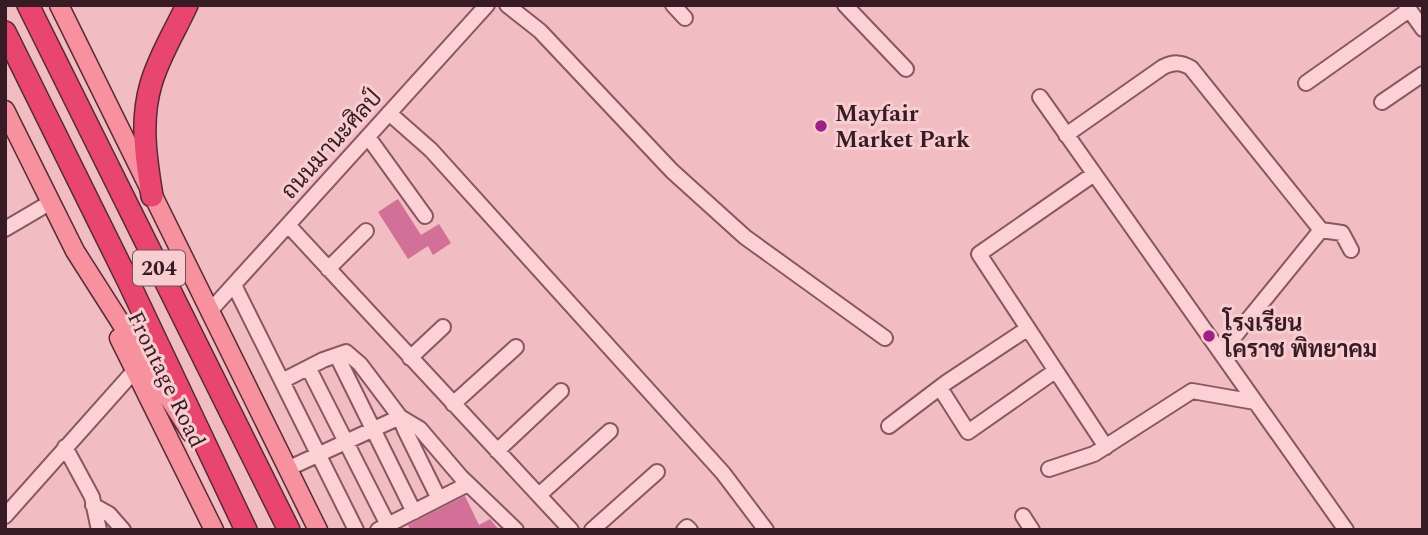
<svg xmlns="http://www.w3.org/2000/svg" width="1428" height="535" font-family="Spectral,Sarabun,serif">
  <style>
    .building { fill: #d27097 }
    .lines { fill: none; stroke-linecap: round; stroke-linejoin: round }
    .minor-casing { stroke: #8a5564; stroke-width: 18 }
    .major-casing { stroke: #572a39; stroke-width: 21 }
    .highway-casing { stroke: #572a39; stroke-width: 24 }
    .minor { stroke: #fbd1d5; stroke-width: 14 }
    .major { stroke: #f8919e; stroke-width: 18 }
    .highway { stroke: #e8466f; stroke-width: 21 }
    .poi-dot { fill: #9d2187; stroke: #f8cdd1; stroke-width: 2.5 }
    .labels { text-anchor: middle; stroke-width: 6; stroke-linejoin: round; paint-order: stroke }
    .shield { fill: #f8cdd1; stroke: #725058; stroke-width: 2 }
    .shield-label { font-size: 21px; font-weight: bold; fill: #381b24 }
    .poi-label { font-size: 23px; font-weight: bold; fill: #381b24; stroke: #f8cdd1; text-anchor: start }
    .street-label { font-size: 23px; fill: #381b24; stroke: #f8cdd1 }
  </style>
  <rect width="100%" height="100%" fill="#f1bdc3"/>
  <path class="building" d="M398,199L421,235L439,224L451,243L433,255L428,246L408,259L378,212Z
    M465,496L479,525L490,519L499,530H410L408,525Z"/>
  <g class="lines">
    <defs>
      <path id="minor" d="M507,5L540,31L672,171L745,237L885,338
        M673,5L685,18
        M845,5L906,69
        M1406,5L1423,29
        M1306,83L1409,10
        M1040,97L1346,530
        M1382,102L1423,74
        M389,113L431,150L723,473L766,530
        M1066,135L1163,67C1174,62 1181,62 1191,68L1321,230
        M368,137L425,216
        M1094,174L979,254L1106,447
        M289,226L571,530
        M5,229L51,202
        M328,269L366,231
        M234,285L356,530
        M209,312L487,5
        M1221,353L1321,230L1342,233L1351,250
        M337,356L414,512
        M410,358L443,327
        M309,369L388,525
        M282,381L323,360L346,352L360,364L400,417L405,430L439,499
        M940,388L968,432L1055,371
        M453,404L516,347
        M889,426L947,382L1027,329
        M65,447L92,497L99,530
        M497,451L561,391
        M287,469L400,417L420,429L461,477L516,530
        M1049,469L1094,454L1192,391L1255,402
        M539,495L610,431
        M93,505L109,514L123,530
        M5,516L135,370
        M1023,516L1032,530
        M378,530L468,484
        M592,530L657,472
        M684,530L687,527L690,530"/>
      <path id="major" d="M59,5L318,530
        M5,110L75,251L191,433
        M119,338L214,530"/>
      <path id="highway" d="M28,5L289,530
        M5,32L129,283L246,530
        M152,196C146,159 140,121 151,84C159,56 175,31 187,5"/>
    </defs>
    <use href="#minor" class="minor-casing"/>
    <use href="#major" class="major-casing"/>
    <use href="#highway" class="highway-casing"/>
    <use href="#minor" class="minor"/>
    <use href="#major" class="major"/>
    <use href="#highway" class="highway"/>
  </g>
  <g class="poi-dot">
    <circle cx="821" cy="126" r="7"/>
    <circle cx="1209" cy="336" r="7"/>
  </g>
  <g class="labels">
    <rect class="shield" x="133" y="250.5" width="52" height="35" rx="5"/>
    <g class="shield-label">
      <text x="159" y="275">204</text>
    </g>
    <g class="poi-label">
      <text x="835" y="121">Mayfair<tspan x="835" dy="26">Market Park</tspan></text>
      <text x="1223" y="331">โรงเรียน<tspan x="1223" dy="26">โคราช พิทยาคม</tspan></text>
    </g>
    <g class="street-label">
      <text transform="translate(331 144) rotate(-48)" y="8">ถนนมานะศิลป์</text>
      <text transform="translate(167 379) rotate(64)" y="8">Frontage Road</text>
    </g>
  </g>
  <rect width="1428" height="535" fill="none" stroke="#381b24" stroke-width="14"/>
</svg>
